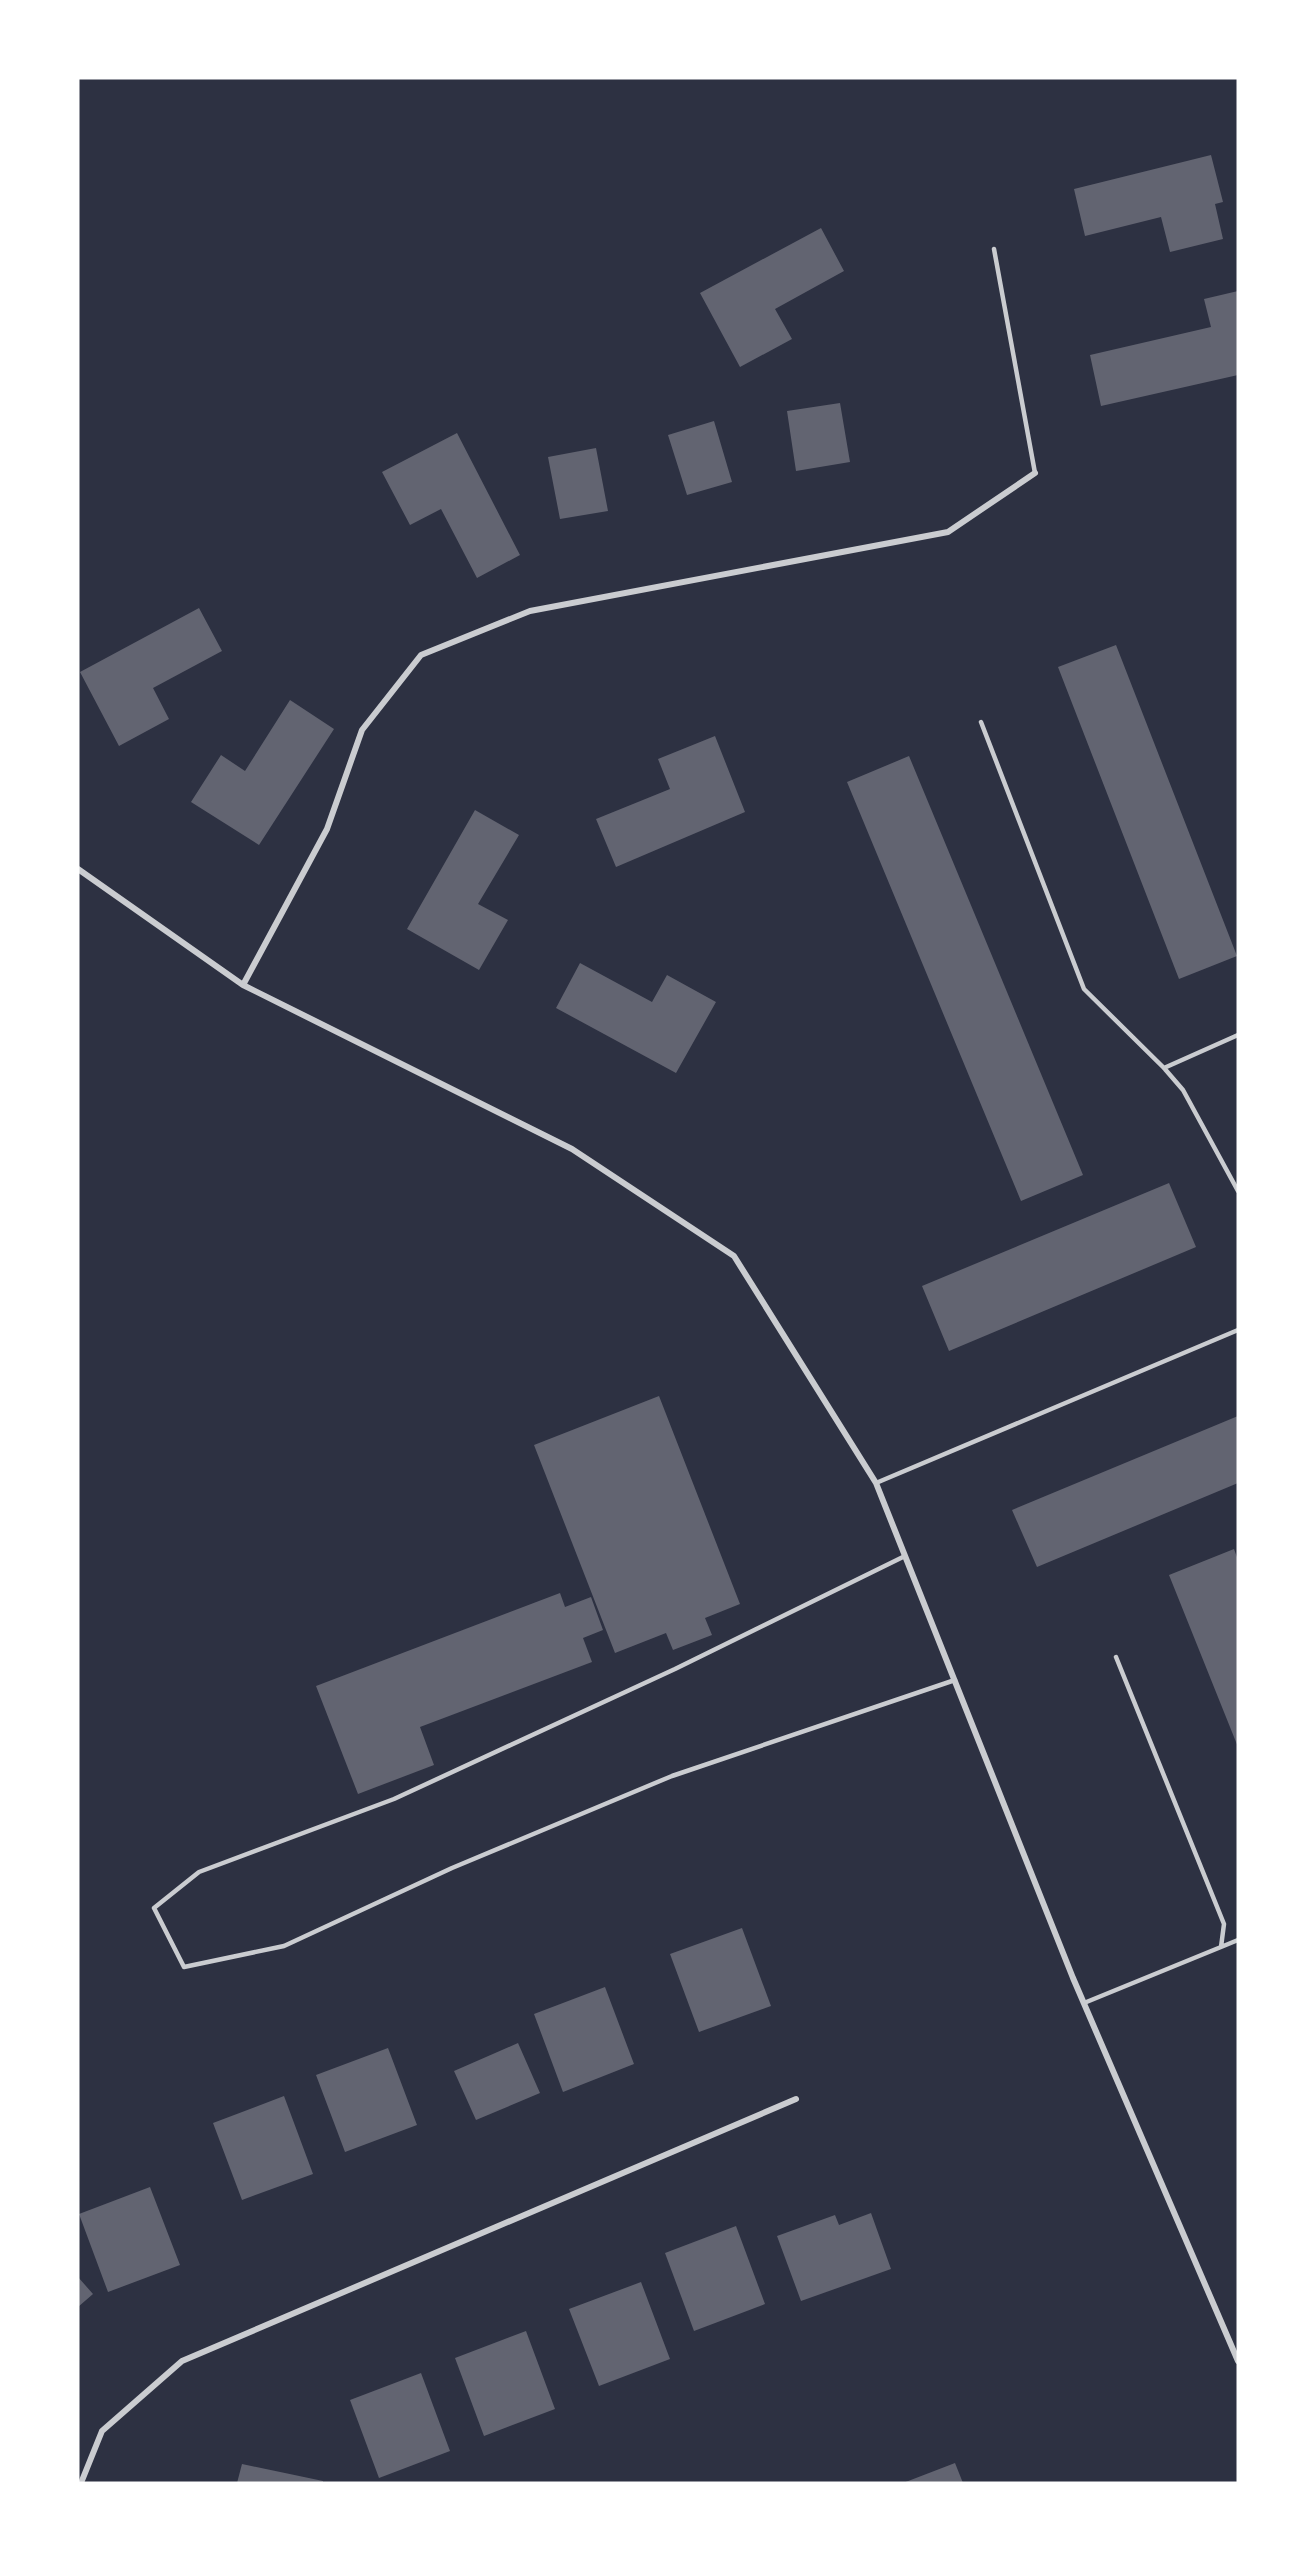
<svg xmlns="http://www.w3.org/2000/svg" width="1316" height="2561" font-family="Rubik,sans-serif">
  <style>
    .building { fill: #626471 }
    .lines { fill: none; stroke-linecap: round; stroke-linejoin: round }
    .service { stroke: #caccd0; stroke-width: 4.5 }
    .minor { stroke: #caccd0; stroke-width: 6 }
  </style>
  <rect width="100%" height="100%" fill="#2d3142"/>
  <path class="building" d="M1211,155L1223,202L1215,204L1223,239L1170,252L1161,217L1085,236L1074,189Z
    M821,228L844,271L775,309L792,339L740,367L700,293Z
    M1238,291V375L1101,406L1090,355L1211,327L1204,299Z
    M840,403L850,462L796,471L787,411Z
    M714,421L732,482L687,495L668,435Z
    M457,433L520,555L477,578L441,509L410,525L382,472Z
    M596,448L608,511L560,519L548,457Z
    M199,608L222,651L153,688L169,719L119,746L80,672Z
    M1116,645L1237,956L1179,979L1058,667Z
    M290,700L334,729L259,845L191,802L221,755L245,771Z
    M715,736L745,812L616,867L596,819L670,789L658,759Z
    M909,756L1083,1175L1021,1201L847,782Z
    M475,810L519,835L478,904L508,920L479,970L407,929Z
    M580,963L652,1002L667,975L716,1002L676,1073L556,1008Z
    M1169,1183L1196,1247L949,1351L922,1286Z
    M659,1396L740,1604L705,1618L712,1635L673,1650L666,1633L615,1653L534,1445Z
    M1238,1416V1483L1037,1567L1012,1510Z
    M1234,1549L1238,1560V1747L1169,1575Z
    M560,1593L565,1607L591,1597L603,1630L583,1638L592,1662L420,1727L434,1765L358,1794L316,1686Z
    M742,1928L771,2006L699,2032L670,1954Z
    M605,1987L634,2064L563,2092L534,2014Z
    M518,2043L540,2093L476,2120L454,2071Z
    M388,2048L417,2125L345,2152L316,2075Z
    M284,2096L313,2174L242,2200L213,2123Z
    M150,2187L180,2265L108,2292L79,2214Z
    M871,2213L891,2269L801,2301L777,2236L835,2215L839,2225Z
    M736,2226L765,2304L694,2331L665,2253Z
    M78,2277L93,2294L78,2307Z
    M641,2282L670,2359L599,2386L569,2309Z
    M526,2331L555,2409L484,2436L455,2358Z
    M421,2373L450,2451L379,2478L350,2400Z
    M955,2463L963,2483H903Z
    M242,2464L323,2481V2483H237Z"/>
  <g class="lines">
    <path class="service" d="M994,249L1035,473
      M981,722L1084,989L1164,1068L1183,1090L1238,1191
      M1164,1068L1238,1035
      M876,1483L1238,1330
      M905,1556L675,1669L394,1799L199,1872L154,1908L184,1967L284,1946L452,1868L672,1776L955,1680
      M1221,1947L1238,1940
      M1084,2003L1221,1947L1224,1924L1116,1657"/>
    <path class="minor" d="M78,869L243,985L572,1149L734,1256L876,1483L1073,1978L1238,2361
      M243,985L327,829L362,730L421,655L530,611L948,532L1035,473
      M81,2483L102,2431L182,2361L796,2099"/>
  </g>
  <rect width="1316" height="2561" fill="none" stroke="#ffffff" stroke-width="159"/>
</svg>
